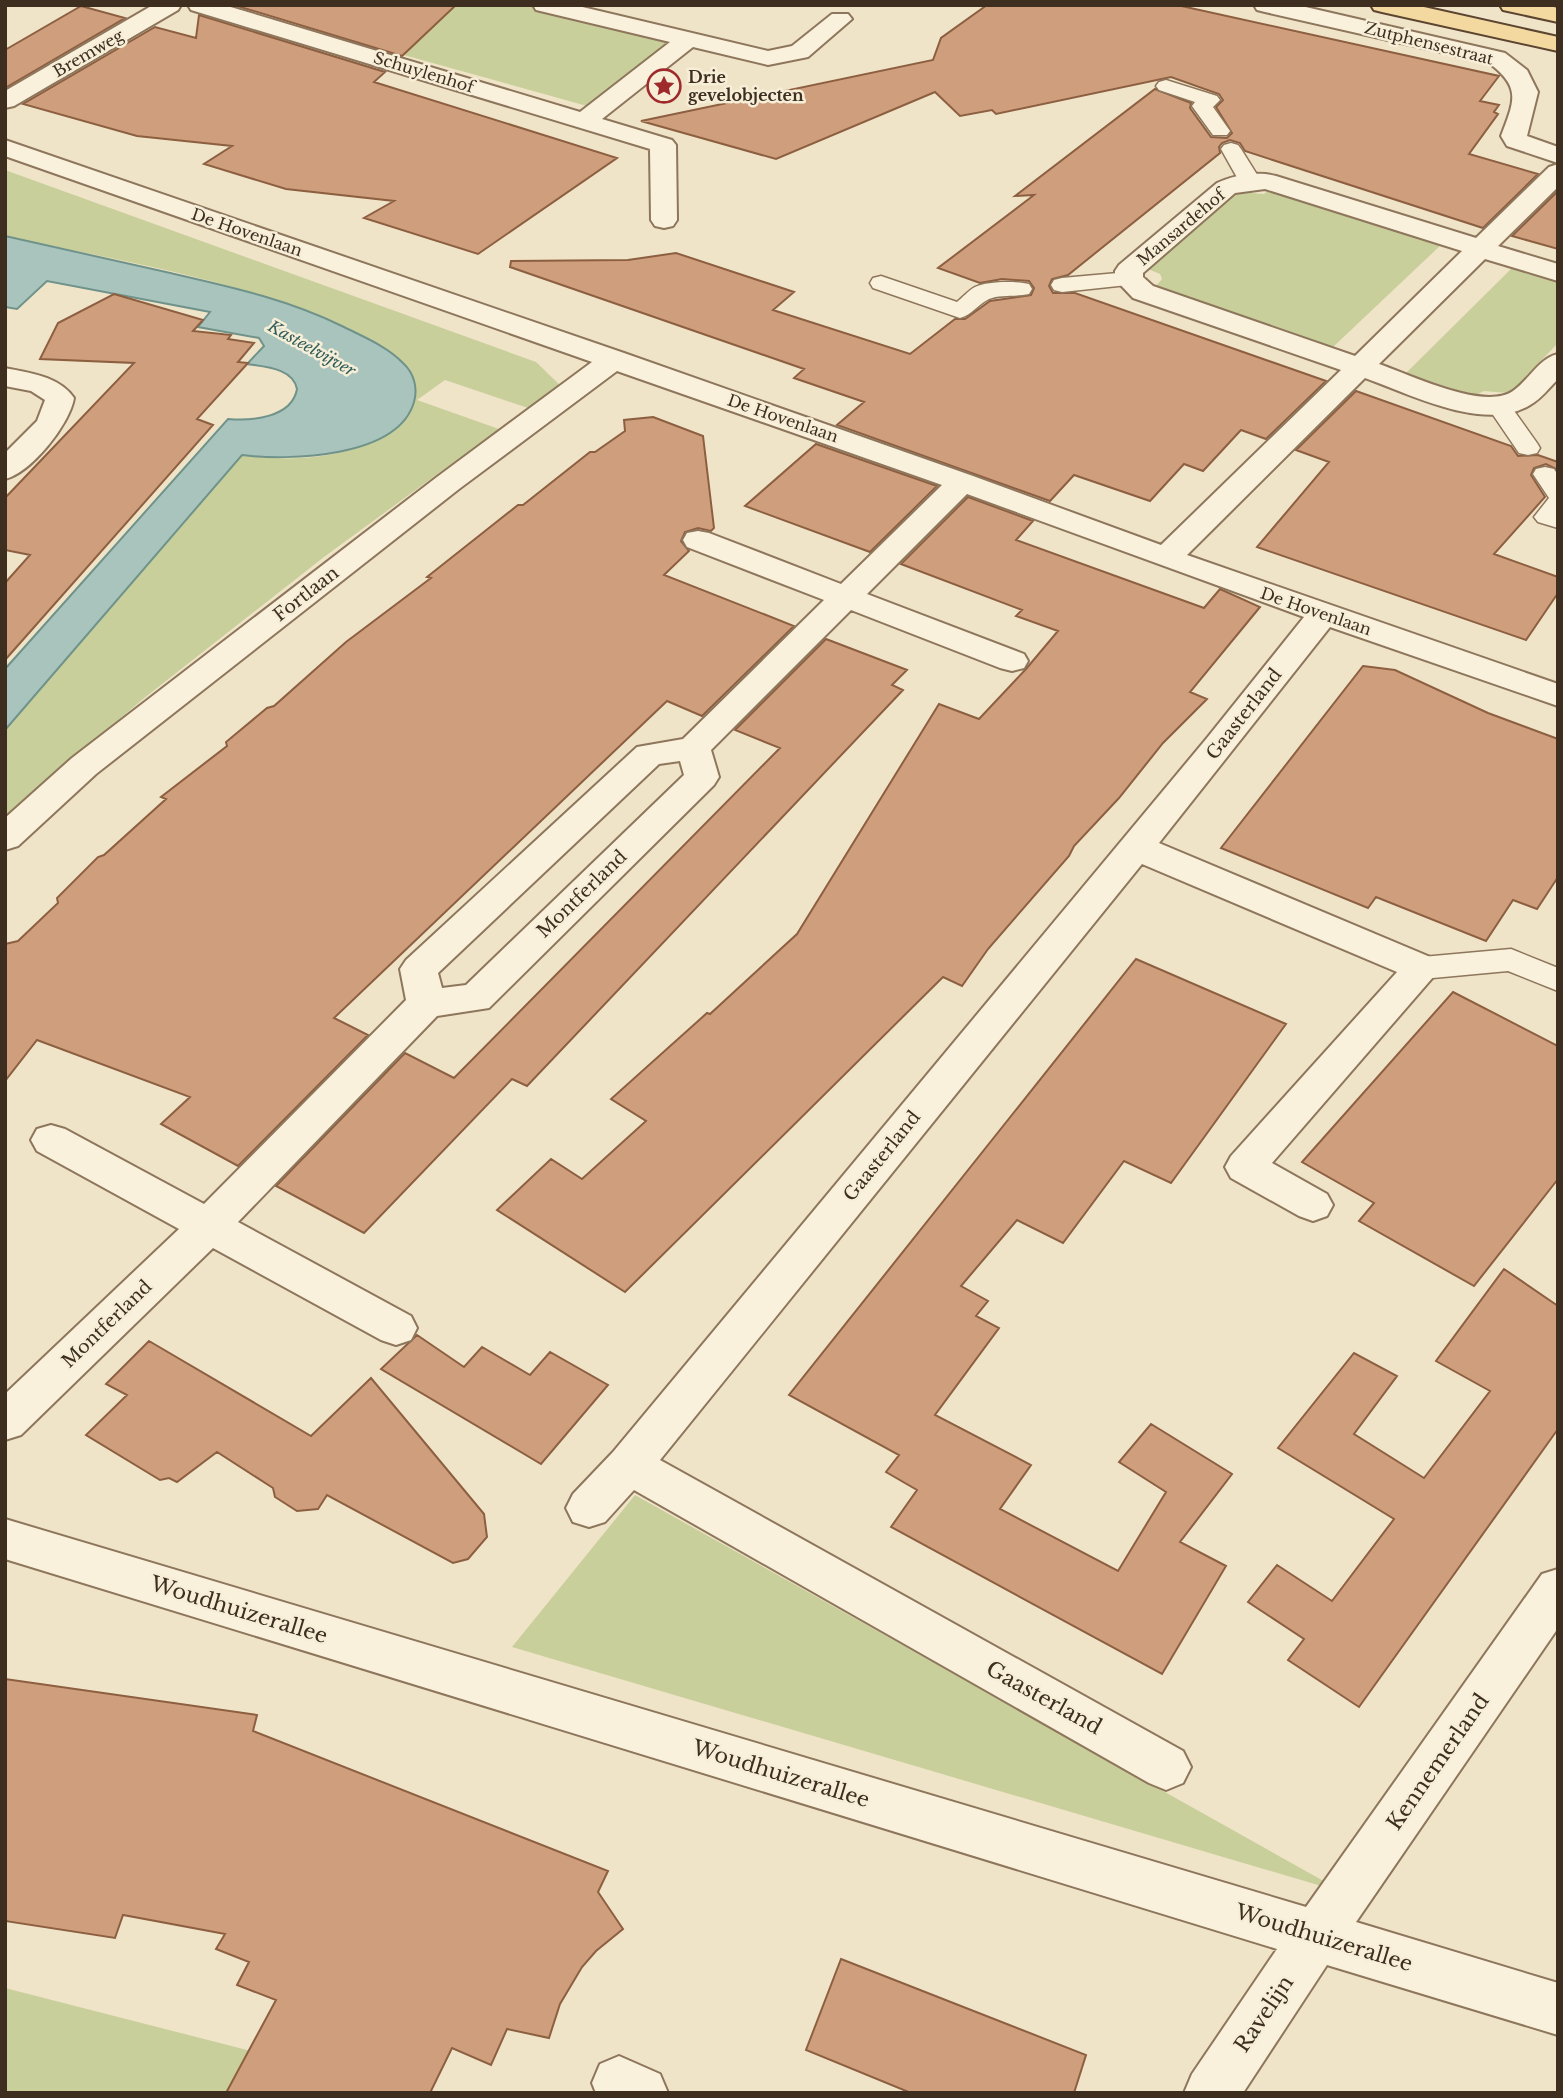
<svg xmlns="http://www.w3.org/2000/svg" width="1563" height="2098" font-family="'Libre Baskerville',serif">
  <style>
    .green { fill: #c9cf9b }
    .water { fill: #a9c4bc; stroke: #6f938a; stroke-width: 2 }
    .building { fill: #cf9f7d; stroke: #8d5f41; stroke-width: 2 }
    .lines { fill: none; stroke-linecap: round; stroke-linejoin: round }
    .service-casing { stroke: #8d765c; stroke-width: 3 }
    .minor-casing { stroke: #8d765c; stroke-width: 4 }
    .primary-casing { stroke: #5b4430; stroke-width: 4 }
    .service { fill: #faf1dc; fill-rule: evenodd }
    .minor { fill: #faf1dc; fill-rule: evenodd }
    .primary { fill: #f3d9a0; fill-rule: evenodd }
    .labels { text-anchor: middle; stroke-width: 5; stroke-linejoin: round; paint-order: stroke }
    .far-street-label { font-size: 16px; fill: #3d2e20; stroke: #f7eed8 }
    .far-poi-label { font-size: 16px; font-weight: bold; fill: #3d2e20; stroke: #f7eed8; text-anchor: start }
    .far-water-label { font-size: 16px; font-style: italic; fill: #2f5d5a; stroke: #f7eed8 }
    .street-label { font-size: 18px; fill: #3d2e20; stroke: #f7eed8 }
    .near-street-label { font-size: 21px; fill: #3d2e20; stroke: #f7eed8 }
  </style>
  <rect width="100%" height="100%" fill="#f0e4c8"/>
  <path class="green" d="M320,5H526L671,42L587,106L393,52Z
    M5,170L536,362L561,386L528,408L445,380L417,400L499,429L324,557L143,699L5,817V730L242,455C275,460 310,460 342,452C410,434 450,385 372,342C263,282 127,263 5,236Z
    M1270,189L1442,244L1332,348L1156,286L1162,279L1160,274L1148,269L1150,266L1239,192L1264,194Z
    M1513,267L1558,281V343L1515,388L1507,393L1484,391L1474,396L1406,373Z
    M635,1495L1345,1893L512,1647Z
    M5,1988L415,2093H5Z"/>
  <path class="water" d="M5,236C59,248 113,260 166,272C227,286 288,299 344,327C364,337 388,347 403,363C414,373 418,388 414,402C398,458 288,461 242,455L5,730V669L228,419C251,421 292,418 297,389C293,368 265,367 247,364L264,346L259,338L198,327L210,312L47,281L17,309L5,307Z"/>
  <path class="building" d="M234,5H456L402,56Z
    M987,5H1177L1499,76L1480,101L1499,105L1494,112L1498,114L1469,154L1538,174L1483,228L1245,151L1240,143L1230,140L1222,143L1219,147L1220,153L1068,275L1052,279L1049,286L1053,293H1075L1326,381L1266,439L1241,430L1203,471L1184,464L1150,501L1074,475L1050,501L837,425L864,402L794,378L804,369L510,267L511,261L628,260L676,253L794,292L773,310L910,354L955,319H965L990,301L1031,295L1034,288L1029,281L1002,279L980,283L938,268L1034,195L1015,196L1155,89L1191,103L1190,108L1211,137L1227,138L1232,133L1216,107L1223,100L1219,94L1171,77L996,114L992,110L960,116L935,92L776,159L641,121L933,60L941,38Z
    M81,6L125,18L5,88V50Z
    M199,15L385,72L374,82L617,158L478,254L364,218L394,201L286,189L204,164L232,146L137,136L23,104L155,27L196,38Z
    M1558,191V249L1512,236Z
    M114,294L203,320L193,331L231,335L228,339L254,343L238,362L248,363L197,419L213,425L5,660V583L30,555L5,550V498L134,363L40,359L58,323Z
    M1356,391L1511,446L1518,456L1538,455L1558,462V470L1546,464L1534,468L1531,475L1545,497L1494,554L1558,577V593L1526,640L1257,547L1329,462L1296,450Z
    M653,417L703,436L714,528L711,531L698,528L685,532L681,541L689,551L664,575L794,626L702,716L667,701L334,1018L368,1035L238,1166L161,1124L190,1097L37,1040L5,1081V944L18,941L58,903L57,898L98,857L104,855L166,799L161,797L227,746L226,742L267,708L274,706L346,642L431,578L427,577L518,505H523L590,452H595L625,431L624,420Z
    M816,444L937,486L870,552L745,506Z
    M968,497L1033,521L1016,540L1204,608L1220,589L1260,607L1190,692L1207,699L1163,743L1119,798L1074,846L1069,856L988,949L962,986L943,977L625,1292L497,1210L551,1159L582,1179L646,1121L611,1099L707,1013L710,1014L797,934L939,704L979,719L1026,669L1058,631L1016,616L1022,610L901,564Z
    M826,639L907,670L892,685L903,690L527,1086L512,1079L364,1233L276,1186L405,1053L454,1078L780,748L735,730Z
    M1363,666L1395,670L1488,713L1558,739V877L1537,909L1513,900L1486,941L1376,897L1368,908L1221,848Z
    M1136,959L1286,1024L1171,1183L1124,1161L1063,1243L1017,1220L961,1286L988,1301L976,1316L999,1328L935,1415L1031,1465L1000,1509L1118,1571L1166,1492L1119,1462L1151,1424L1232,1474L1180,1542L1226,1566L1162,1674L891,1527L917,1490L886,1472L899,1455L789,1395Z
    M1453,992L1558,1046V1179L1474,1286L1359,1221L1374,1203L1302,1162Z
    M1504,1269L1558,1306V1429L1359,1707L1288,1660L1304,1639L1248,1602L1277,1565L1332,1601L1394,1519L1278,1448L1354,1353L1397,1376L1354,1434L1424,1478L1490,1391L1436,1361Z
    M417,1335L464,1367L482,1347L530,1375L550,1352L608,1385L541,1464L381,1369Z
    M149,1341L311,1436L371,1378L484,1514L487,1537L468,1559L453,1563L327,1495L318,1509L297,1511L275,1497L273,1488L217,1452L177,1482L169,1478L160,1480L86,1435L127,1395L106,1384Z
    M5,1679L257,1715L253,1731L608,1871L598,1892L623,1929L596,1951L582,1967L560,2004L549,2038L507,2029L491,2065L452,2048L430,2093H226L276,2000L237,1985L249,1962L216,1949L225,1934L123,1915L115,1938L5,1921Z
    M841,1959L1086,2055L1074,2093H911L806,2050Z"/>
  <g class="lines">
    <defs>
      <path id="service" d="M1166,80L1217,96L1220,100L1213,107L1230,131L1227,135H1213L1192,106L1195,102L1159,90L1156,86L1159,82Z
        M1231,143L1238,145L1241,149L1261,181L1257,185H1243L1239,181L1221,149L1224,145Z
        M1129,272L1137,274L1140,279L1137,284L1062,292L1054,290L1051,285L1054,280L1062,278Z
        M881,276L957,302C962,298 969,290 975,287C988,281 1016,281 1029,284L1032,289L1029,294C1017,297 1000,294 989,299C978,304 972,315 960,318L873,288L870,283L873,278Z
        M1499,399L1507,401L1537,443L1540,448L1537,453L1528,455L1519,453L1487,406L1491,401Z
        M1545,467L1554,469L1558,475V528L1538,522L1534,517L1549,498L1533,474L1536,469Z
        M1511,949L1558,968V991L1508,971L1422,979L1411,976L1407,968L1411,960L1422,957Z"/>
      <path id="minor" d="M153,5H181L178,10L14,106L5,108V91Z
        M188,5H224L580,112L670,42L536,10L533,5H574L768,51L792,46L832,14H848L852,19L808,57L768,65L693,47L602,119L672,140L676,145L677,220L673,226L664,228L655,226L651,220L650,149L191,10Z
        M1254,5H1297L1505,53L1527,70L1538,92L1527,136L1558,147V163L1507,146L1501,136C1514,101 1522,88 1489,63L1265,12L1257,10Z
        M5,140L624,353L973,476L1161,545L1341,370L1133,298L1115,279V271L1119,265L1217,183C1234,175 1258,171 1276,176L1476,238L1549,167L1558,164V187L1498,246L1558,264V281L1485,259L1379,364C1411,375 1484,411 1513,391C1529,380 1539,358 1558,354V379C1549,388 1541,399 1530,405C1485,433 1410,394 1365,378L1187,555L1558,684V706L1330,627L1159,843L1435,959L1441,968L1272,1163L1327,1194L1333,1205L1327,1216L1313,1221L1299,1216L1231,1178L1225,1167L1231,1156L1397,972L1142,864L660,1460L1183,1751L1191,1767L1183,1783L1166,1790L1149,1783L634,1490L605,1522L589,1527L573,1522L566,1508L573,1494L613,1452L1207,738L1304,617L967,494L867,594L1024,654L1028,661L1024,668L1012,671L1000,668L851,610L711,750L719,777L714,785L489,1008L437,1016L238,1222L411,1316L417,1328L411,1340L396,1345L381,1340L213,1248L21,1435L5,1440V1394L179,1229L37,1151L31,1140L37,1129L51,1125L65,1129L204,1204L406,1000L400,969L406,960L637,747L683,739L824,600L687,547L683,540L687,533L698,531L709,533L841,584L942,485L617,371L459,489L96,774L18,846L5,850V818L72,758L437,477L592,362L5,156ZM1265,189L1462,251L1355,356L1153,286L1143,277V273L1235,193ZM680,761L684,775L466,985L442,988L438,973L659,764Z
        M5,368C30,373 59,376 74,398C70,424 31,473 5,479V453L37,421L45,400L31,391L5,386Z
        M5,1519L1306,1907L1542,1574L1558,1569V1628L1356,1922L1558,1983V2035L1327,1965L1243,2093H1184L1192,2074L1277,1949L5,1559Z
        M619,2056L660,2074L668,2093H596L592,2083L600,2064Z"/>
      <path id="primary" d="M1371,5H1415L1558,37V51L1382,12L1374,10Z
        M1500,5H1545L1558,8V22L1503,10Z"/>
    </defs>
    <use href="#service" class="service-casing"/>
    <use href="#minor" class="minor-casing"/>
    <use href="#primary" class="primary-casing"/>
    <use href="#service" class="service"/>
    <use href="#minor" class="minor"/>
    <use href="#primary" class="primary"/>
  </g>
  <defs>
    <symbol id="sight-ring" viewBox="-11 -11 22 22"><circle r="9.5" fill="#f7eed8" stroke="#9e2a2b" stroke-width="1.5"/><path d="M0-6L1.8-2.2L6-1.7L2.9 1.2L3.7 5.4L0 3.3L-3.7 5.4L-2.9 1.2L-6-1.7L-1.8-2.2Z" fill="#9e2a2b"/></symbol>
  </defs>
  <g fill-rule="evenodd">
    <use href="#sight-ring" x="645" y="67" width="38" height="38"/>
  </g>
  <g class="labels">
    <g class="far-street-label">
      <text transform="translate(1429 43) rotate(14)" y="6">Zutphensestraat</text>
      <text transform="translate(88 53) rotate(-30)" y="6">Bremweg</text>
      <text transform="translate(424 72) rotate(17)" y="6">Schuylenhof</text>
      <text transform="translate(1181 227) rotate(-40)" y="6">Mansardehof</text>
      <text transform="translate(247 232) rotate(19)" y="6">De Hovenlaan</text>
      <text transform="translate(783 418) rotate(19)" y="6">De Hovenlaan</text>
      <text transform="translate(1316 611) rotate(19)" y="6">De Hovenlaan</text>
    </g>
    <g class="far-poi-label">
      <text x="688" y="83">Drie<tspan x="688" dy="18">gevelobjecten</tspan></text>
    </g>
    <g class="far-water-label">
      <text transform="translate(312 348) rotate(29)" y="6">Kasteelvijver</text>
    </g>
    <g class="street-label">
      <text transform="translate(306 594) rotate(-38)" y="6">Fortlaan</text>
      <text transform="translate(1244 714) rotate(-52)" y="6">Gaasterland</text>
      <text transform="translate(582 894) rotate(-44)" y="6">Montferland</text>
      <text transform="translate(882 1156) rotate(-51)" y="6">Gaasterland</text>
      <text transform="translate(107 1324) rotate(-44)" y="6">Montferland</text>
    </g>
    <g class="near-street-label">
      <text transform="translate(239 1610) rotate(17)" y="7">Woudhuizerallee</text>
      <text transform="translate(1044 1698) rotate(29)" y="7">Gaasterland</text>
      <text transform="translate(1438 1762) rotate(-55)" y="7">Kennemerland</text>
      <text transform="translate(781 1774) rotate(17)" y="7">Woudhuizerallee</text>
      <text transform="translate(1324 1938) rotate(17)" y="7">Woudhuizerallee</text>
      <text transform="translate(1264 2014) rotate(-56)" y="7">Ravelijn</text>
    </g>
  </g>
  <rect width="1563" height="2098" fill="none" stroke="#3d2e20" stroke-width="14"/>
</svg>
